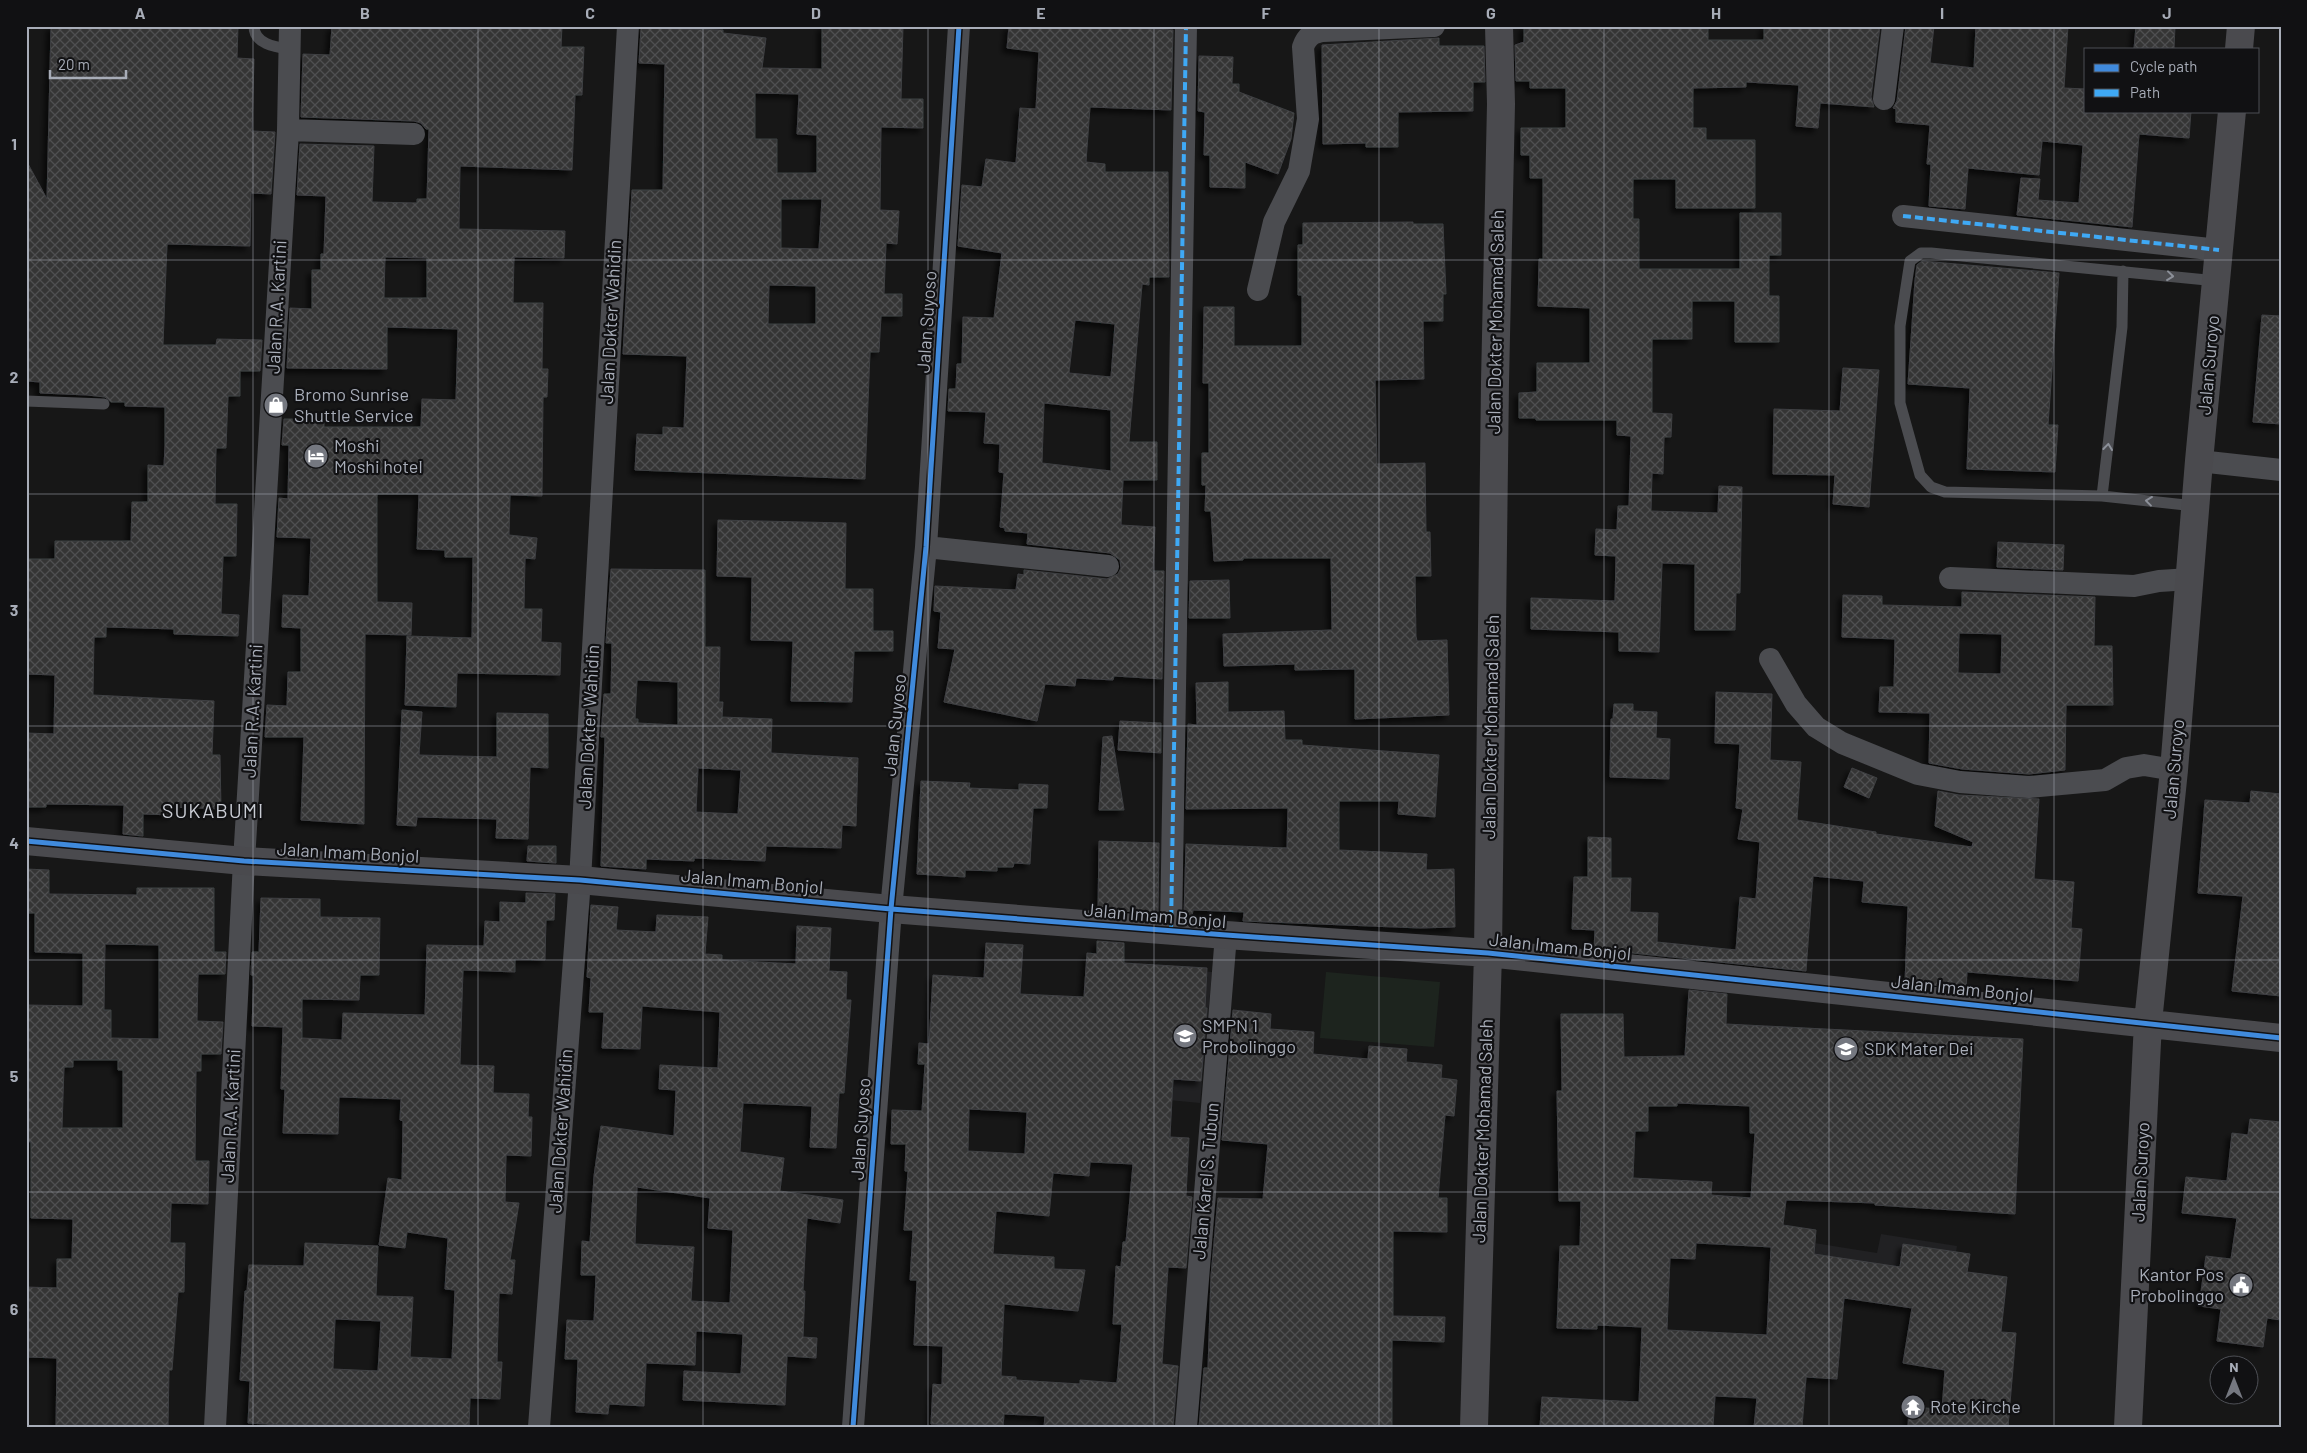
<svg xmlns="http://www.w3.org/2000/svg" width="2307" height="1453" font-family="Barlow,sans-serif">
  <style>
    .built { fill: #212123 }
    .pitch { fill: #1d241e }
    .building { fill: url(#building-cross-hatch); stroke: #3f4043; fill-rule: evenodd; filter: url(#shadow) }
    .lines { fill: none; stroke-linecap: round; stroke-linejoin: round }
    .lane { stroke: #4b4c50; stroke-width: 11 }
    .street { stroke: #4b4c50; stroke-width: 22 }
    .secondary { stroke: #4a4a4e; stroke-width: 28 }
    .quiet { stroke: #3fa9f5; stroke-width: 4; stroke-dasharray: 8 4; stroke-linecap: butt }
    .cycleway-casing { stroke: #111113; stroke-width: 8 }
    .cycleway { stroke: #408adc; stroke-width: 5 }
    .oneway { stroke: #8c9099 }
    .grid { fill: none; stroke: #a8adb8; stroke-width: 1; stroke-opacity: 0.55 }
    .labels { text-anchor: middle; stroke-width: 4.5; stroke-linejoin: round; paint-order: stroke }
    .street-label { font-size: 18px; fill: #a8adb8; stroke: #111113 }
    .poi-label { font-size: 18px; fill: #a8adb8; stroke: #111113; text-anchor: start }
    .quarter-label { font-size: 20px; letter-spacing: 1px; fill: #c9ccd4; stroke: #111113 }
    .neatline { fill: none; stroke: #a8adb8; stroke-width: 2 }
    .grid-label { font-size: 16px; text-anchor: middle; font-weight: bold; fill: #a8adb8 }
  </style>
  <defs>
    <pattern id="building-cross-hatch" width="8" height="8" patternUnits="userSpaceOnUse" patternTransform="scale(1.25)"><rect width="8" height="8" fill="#353536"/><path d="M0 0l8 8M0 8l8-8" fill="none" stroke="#4f5051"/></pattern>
    <filter id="shadow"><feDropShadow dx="-4.5" dy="4.5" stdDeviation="2.5" flood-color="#0009"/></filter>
  </defs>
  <rect width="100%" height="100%" fill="#171717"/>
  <path class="built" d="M1170,968L1212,972L1200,1103L1158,1099Z
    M1881,1234L1957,1246L1947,1307L1801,1283L1808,1242L1877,1253Z"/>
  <path class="pitch" d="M1326,972L1440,982L1434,1047L1320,1038Z"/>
  <path class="building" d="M51,26H238L237,58L254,59L252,131L275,132L271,194L251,193L250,246L167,244L163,345H216L217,339L262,340L260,371H240V396H228L226,448H216L215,504H237L236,556H223L221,614L239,615L238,636L174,634V629L106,627V637H94L93,695L214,701L212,755H220L221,809L172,807V815L143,814V836L123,834L124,805L46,804V807H26V733L54,734L55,675L26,674V559H55V541H131L132,502H148V465L164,466L165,446V407L125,406V402H111L105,397L87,395L40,393V382L26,381V160L47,199Z
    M332,26H405L476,30V26H562L561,47H584L582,95H575L572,170L460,166L459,229L565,231L564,258L514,257L513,303H543L542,369H548L547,397H543L542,496L510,495L509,535L537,538L535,559L525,558L524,609H542L541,642L561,643L560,675L457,673L456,707L405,705L407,636L472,638L473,557H445V550L417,549L419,494H377V602L412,603L411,635L365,634L364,824L301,820L304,737H265L267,705L287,706L288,672H301V628L282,627L283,595L309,596L311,538L277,537L279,498L288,499L289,445H282L284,419H324V427H421L422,399L456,400L458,329L387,327V369L287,368L290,308L312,309V270H321V254H324L326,196L297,195L300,144L374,146L372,202L417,203V199H427L429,129H426L421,123L414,121L301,117L303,54L330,55ZM385,257L427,258V298H384Z
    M822,26H903L901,99H923V128L881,127L880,210L899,211L897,244L886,243L884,294H902V316H881L879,352H870L865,479L635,470L637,434L663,435V427L684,428L687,356L623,354L632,190H663L665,64L639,63L641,28L723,30V33L766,38L762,68L822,69ZM755,93L799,94L797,134L817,135V173H777V139H755ZM781,199H822L819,249L781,248ZM769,285L816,286V324H768Z
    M1009,26H1097L1173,30L1171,110L1090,107L1086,162L1105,164V172H1168L1169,277H1149V285L1142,284L1129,442H1157V480H1123L1121,525L1155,527L1153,571H1164L1162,679L1114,676L1113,680L1076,678L1075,686L1045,684L1037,721L944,702L955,649L938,648L941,612L934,611L935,586L1016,590L1018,574L1024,575V570L1107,579L1118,574L1121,568L1120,560L1110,553L1027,544L1028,533L1005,531V528L1000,527L1004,473L999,472L1000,444L984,443L986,412L948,411L949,389H956L957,364H962L963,317L994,318L1002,253L958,246L962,185L982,187L986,159L1016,163L1020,108L1036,109L1039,52L1007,48ZM1075,320L1115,324L1111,377L1069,373ZM1044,403L1111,410V471L1042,463Z
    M1524,26H1708V40H1764V26H1880L1871,97L1874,107L1820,103L1818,128L1796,126L1799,85L1746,82V87L1693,88V128H1706V140H1755V208H1676V179H1633V219H1639V269H1740V213H1781V255H1769V296H1779V342H1735V301H1692V339H1652V413L1672,414L1671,437H1664L1663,474L1652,473L1651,511L1718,513L1719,486L1742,487L1740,593H1736L1735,630H1695V564L1662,563L1659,652L1619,651V632L1531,629V598L1615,601L1616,556L1595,555L1596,529L1617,530L1618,506H1629L1631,436L1617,435V420H1536V418H1519V393L1537,392V363H1590V308L1538,306L1539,259H1543V178H1530V155H1521V128H1566V88H1530V81H1516L1515,45L1524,42Z
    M1906,26H1934L1930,63L1974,68L1976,26H2068L2064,88L2086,89V111H2191L2189,138L2139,134L2132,227L2017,215L2021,178L2040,179L2038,200L2079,203L2083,145L2042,141L2039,175L1968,168L1965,209L1929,206L1931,164H1927L1930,125L1896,122V109L1893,108L1897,101Z
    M2136,26H2175L2174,49H2134Z
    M1439,38V46H1484L1485,82H1473V111L1398,112V147H1366V143L1323,144L1322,45Z
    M1199,56L1233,57L1232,84H1239V92L1294,113L1291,139L1278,174L1245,162V188L1210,187V155H1204L1205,112L1198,111Z
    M1413,222V224H1443L1446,294H1443V321H1423L1424,379L1375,380L1377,464L1425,463L1426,532H1430L1431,576H1415L1416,636L1417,641L1447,640L1449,715L1355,719V669L1295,670V664L1224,666L1223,634L1332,630L1331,558H1243V560L1214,561L1211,511H1205L1206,485H1202V453H1209V383H1203L1204,307H1234V346H1302V295H1298V245H1303V223Z
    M1922,261L2059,273L2048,425H2058L2055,472L1967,469L1970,388L1908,384L1915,280L1917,265Z
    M2262,315L2281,316V424L2253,422Z
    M1843,368L1879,370L1869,507L1833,504L1835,475L1773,474L1774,409L1840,411Z
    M718,520L846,523L845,589H873V631H893V651H854L852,702L791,701L793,641L751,640L752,577L717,576Z
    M1998,542L2064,545L2063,570L1997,567Z
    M611,569L705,570V647H720L719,702H723L722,717L772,719L771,753L858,758L856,826L842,825L841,848L766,846L765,861L694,858V861L646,859V869L601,866L605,737H601L604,694H611L612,643H606ZM637,680L678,682V725L638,723V719H635ZM698,768L741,770L738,814L696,812Z
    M1229,580L1230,618H1189L1190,581Z
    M1962,592L2095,597L2094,646H2112L2113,705H2066L2065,770L2029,774L1962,769L1929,763L1930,713L1879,712L1880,687H1894L1895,639L1842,637L1843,595L1882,596V605L1962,607ZM1959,633L2002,634L2001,674L1958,673Z
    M1228,682V712L1284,711L1285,740H1302V745L1439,755L1435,817L1398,814L1399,801H1339V850L1427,854L1426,870L1454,869L1455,927L1420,928L1243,921L1244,912L1193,910L1192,916H1184L1186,844L1287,848L1288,808L1186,809L1188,724L1197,725L1196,683Z
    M1716,692L1772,694L1770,760L1801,762L1797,820L1876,832V834L1972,847L1973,842L1935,826L1938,791L1959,795L2039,799L2034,879L2074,882L2071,928L2082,929L2078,981L1967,972L1966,989L1905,982L1908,906L1862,902L1864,881L1813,876L1806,971L1594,949L1595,930L1572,929L1574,877H1588V837L1611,838V878H1631L1630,912L1658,913L1657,942L1736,950L1740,897L1756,899L1760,842L1738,839L1743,809L1736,808L1740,744L1715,743Z
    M1614,704H1633V711L1657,712L1656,738L1670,739L1669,779L1610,777L1611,719H1613Z
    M402,710L422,712L419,755L497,757V713L548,714V768L530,767L528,839L496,838L497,819L417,817L416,826L397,825Z
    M1120,721L1161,723V753L1118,750Z
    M1112,736L1124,810H1099L1103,737Z
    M1852,768L1877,778L1869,798L1844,787Z
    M921,781L970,783L969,788L1019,790V784L1048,785L1047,808H1033L1030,864L1014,863L1013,867H997V871L965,870V877L917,874Z
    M2251,791L2281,794V996L2232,991L2243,896L2198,893L2205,800L2250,803Z
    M1099,841L1159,843L1158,914L1098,909Z
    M528,846H556V863L527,861Z
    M26,869L49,870V894L137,895V888H214V952H226L225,974H198L197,1021L223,1022L221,1054H201V1071H196L195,1161H209L208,1204L171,1203L170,1243H185L184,1292H178L172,1370H169L168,1427H56L57,1358L26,1357V1287L57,1288V1259H72L73,1219L31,1218V1142L26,1141V1005L83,1006V953L35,952V913H26ZM105,944L159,945V1039L111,1038V1010H104ZM73,1060H118V1070H123V1128H62L64,1067H73Z
    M526,893L555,894L554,920H546L545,960L515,959V972L463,970L460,1065L494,1066L493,1093L529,1094L528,1117H532L531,1156L506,1155L505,1202L519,1203L510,1260H515L512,1294L499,1293L497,1362H502L500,1399L470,1398L469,1427H317L248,1423L250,1381L240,1380L245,1291H247L249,1265L304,1266L305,1243L378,1246L376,1296L413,1297L410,1357L452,1359L455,1290L445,1289L448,1238L407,1232L405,1248L379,1245L388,1178L402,1180L403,1121L400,1120L401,1099L339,1097L338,1134L283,1133L285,1089H281L283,1027L252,1026L254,975H251L252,952H259L261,898L320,899V917L380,918L379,975H360L359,1000L302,999V1038L342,1040L343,1013L425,1015L427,945L484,946L485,921L500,922V902L526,903ZM335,1319L381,1321L378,1371L333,1369Z
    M591,905L618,907L616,930L656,932L657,915L708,917L705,954L722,955V960L796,964L797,926L831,928L829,971L847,972L846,1000H851L844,1093H839L836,1148L810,1147L812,1106L743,1103L740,1152L784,1158L780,1191L843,1200L840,1223L807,1218L803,1291H805L803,1337L817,1338L816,1358L787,1356L785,1405L683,1400L684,1371L741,1374L743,1334L696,1331L695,1365L646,1363L644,1406L609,1404L608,1414L576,1412L578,1359H565L567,1320L594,1321L596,1275H581L582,1241L590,1242L594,1176L601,1126L674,1136L676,1090L659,1089L660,1065L718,1068L720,1012L642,1006L640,1049L602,1048L604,1012H589L591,978L587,977ZM637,1187L710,1198L708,1228L733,1230L730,1303L691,1301L694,1247L635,1244Z
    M1097,941L1124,943V963L1207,968L1205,1008H1207L1201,1081L1173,1079L1170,1137L1189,1138L1186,1196L1192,1197L1186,1268L1168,1267L1162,1364L1178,1366L1173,1427H1044L1045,1416L1004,1414L1003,1427L931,1424L933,1384L942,1385L943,1346L914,1345L917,1280H910L913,1230H904L908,1171H905L906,1144H891L892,1110L922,1111L925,1064H918L919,1043L929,1044L933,975L984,978L986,943L1023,945L1020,994L1084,997L1087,953L1097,954ZM969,1109L1027,1112L1025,1154L968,1151ZM1090,1162L1133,1164L1126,1242H1123L1121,1267L1116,1266L1113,1324H1122L1117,1383L1080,1380V1384L1016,1380V1377L1001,1376L1004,1304L1078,1311L1085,1270L1054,1269V1257L993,1254L996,1211L1049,1216L1053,1173L1089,1176Z
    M1689,990L1727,994L1726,1024L2023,1039L2015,1214L1875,1205V1203L1786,1200L1783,1225L1816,1230L1814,1254L1900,1267L1903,1244L1970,1254L1967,1272L2007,1277L2001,1332L2016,1333L2008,1427H1908L1909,1407L1942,1409L1945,1370L1903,1363L1912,1308L1844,1298L1837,1379L1806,1377L1802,1427H1754L1757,1398L1715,1396L1713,1427H1540L1542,1397L1639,1402L1642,1327L1597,1325V1329L1557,1328L1560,1246H1580L1581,1201H1559L1557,1091H1562L1561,1014H1623L1624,1057L1685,1056ZM1677,1103L1750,1106V1133H1755L1751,1198L1711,1195L1712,1182L1633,1178L1635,1131H1648V1106H1677ZM1696,1243L1771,1247L1767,1335L1667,1330L1670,1258L1695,1259Z
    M1233,1010L1271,1014L1270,1029L1314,1032L1313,1054L1368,1059L1369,1046L1407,1049L1406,1062L1442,1065L1441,1078L1457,1080L1454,1116L1445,1115L1438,1198H1447V1232L1393,1231V1316L1445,1317L1444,1342L1392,1340V1427H1199L1204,1368H1208L1211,1276L1218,1198L1263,1199L1268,1144L1222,1140Z
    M2250,1119L2281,1122V1242L2278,1264H2281V1320L2267,1318L2263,1347L2217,1341L2221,1309L2199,1306L2206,1256L2231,1259L2237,1218L2182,1213L2186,1177L2227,1181L2232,1133L2248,1135Z"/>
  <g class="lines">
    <path class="lane" d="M254,26C254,44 275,47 289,49
      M26,401L104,404
      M2102,496L2122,327L2123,271
      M2195,506L2102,496L1945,492L1931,487L1920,475L1900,403V326L1910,261L1921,253H1931L2217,281"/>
    <path class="street" d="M1884,99L1893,26
      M288,130L414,134
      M1903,216L2219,250
      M1258,290L1274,222L1299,171L1308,119L1303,47C1307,36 1312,33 1323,31L1434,26
      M2199,461L2281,470
      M926,547L1108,566
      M1950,578L2134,586L2159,581L2190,579
      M1770,659L1796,704L1816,727L1842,743L1918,774L1960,782L2029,787L2105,780L2126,768L2144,765L2174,770
      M1171,930L1186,26
      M215,1427L244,861L288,130L290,26
      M539,1427L580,880L628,26
      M853,1427L891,909L926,547L959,26
      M1186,1427L1226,935"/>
    <path class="secondary" d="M2239,49L2241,26
      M26,841L244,861L580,880L891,909L1226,935L1488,953L2281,1038
      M1474,1427L1488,953L1495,382L1501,104L1499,26
      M2128,1427L2148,1022L2174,770L2199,461L2232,111"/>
    <path class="quiet" d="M1903,216L2219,250
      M1171,930L1186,26"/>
    <defs>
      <path id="cycleway" d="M26,841L244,861L580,880L891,909L1226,935L1488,953L2281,1038
        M853,1427L891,909L926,547L959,26"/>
    </defs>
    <use href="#cycleway" class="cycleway-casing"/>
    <use href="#cycleway" class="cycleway"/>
  </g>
  <defs><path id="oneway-chevron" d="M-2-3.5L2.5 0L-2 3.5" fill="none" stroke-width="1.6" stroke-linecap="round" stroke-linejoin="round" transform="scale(1.25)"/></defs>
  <g class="oneway">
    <use href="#oneway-chevron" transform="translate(2170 276) rotate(6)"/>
    <use href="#oneway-chevron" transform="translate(2108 447) rotate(-83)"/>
    <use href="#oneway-chevron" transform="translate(2149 501) rotate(-173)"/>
  </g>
  <path class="grid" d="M253,26V1427M478,26V1427M703,26V1427M928,26V1427M1154,26V1427M1379,26V1427M1604,26V1427M1829,26V1427M2054,26V1427M26,260H2281M26,494H2281M26,726H2281M26,960H2281M26,1192H2281"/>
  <defs>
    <symbol id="shop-disc" viewBox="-11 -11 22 22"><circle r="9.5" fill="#757880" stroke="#111113"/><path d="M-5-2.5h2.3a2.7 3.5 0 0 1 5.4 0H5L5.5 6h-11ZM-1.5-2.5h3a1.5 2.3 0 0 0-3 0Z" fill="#fff"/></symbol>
    <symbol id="hotel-disc" viewBox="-11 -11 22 22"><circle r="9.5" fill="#757880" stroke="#111113"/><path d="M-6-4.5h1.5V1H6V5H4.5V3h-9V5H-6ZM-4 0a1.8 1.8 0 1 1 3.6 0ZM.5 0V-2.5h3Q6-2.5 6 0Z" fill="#fff"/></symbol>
    <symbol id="school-disc" viewBox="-11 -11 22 22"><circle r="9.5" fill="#757880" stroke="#111113"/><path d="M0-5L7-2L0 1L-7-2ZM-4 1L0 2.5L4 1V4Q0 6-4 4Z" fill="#fff"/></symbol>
    <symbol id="civic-disc" viewBox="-11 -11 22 22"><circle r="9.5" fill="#757880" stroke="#111113"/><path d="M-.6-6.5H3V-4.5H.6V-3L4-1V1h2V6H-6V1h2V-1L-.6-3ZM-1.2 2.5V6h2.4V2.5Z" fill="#fff"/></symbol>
    <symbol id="temple-disc" viewBox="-11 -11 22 22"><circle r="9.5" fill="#757880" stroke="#111113"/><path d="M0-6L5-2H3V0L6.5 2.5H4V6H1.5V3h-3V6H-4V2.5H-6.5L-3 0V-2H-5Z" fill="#fff"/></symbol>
  </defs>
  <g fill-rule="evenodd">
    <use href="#shop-disc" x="262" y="391" width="28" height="28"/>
    <use href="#hotel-disc" x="302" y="442" width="28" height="28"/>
    <use href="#school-disc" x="1171" y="1022" width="28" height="28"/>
    <use href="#school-disc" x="1832" y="1035" width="28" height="28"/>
    <use href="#civic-disc" x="2227" y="1271" width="28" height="28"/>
    <use href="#temple-disc" x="1899" y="1393" width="28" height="28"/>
  </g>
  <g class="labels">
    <g class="street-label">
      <text transform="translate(277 307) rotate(-87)" y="6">Jalan R.A. Kartini</text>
      <text transform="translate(611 322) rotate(-87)" y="6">Jalan Dokter Wahidin</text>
      <text transform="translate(927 322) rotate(-86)" y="6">Jalan Suyoso</text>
      <text transform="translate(1496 322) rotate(-89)" y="6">Jalan Dokter Mohamad Saleh</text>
      <text transform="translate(2209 365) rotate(-85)" y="6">Jalan Suroyo</text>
      <text transform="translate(253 711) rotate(-87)" y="6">Jalan R.A. Kartini</text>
      <text transform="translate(895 725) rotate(-84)" y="6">Jalan Suyoso</text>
      <text transform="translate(589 727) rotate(-87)" y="6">Jalan Dokter Wahidin</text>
      <text transform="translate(1491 727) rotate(-89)" y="6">Jalan Dokter Mohamad Saleh</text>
      <text transform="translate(2174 769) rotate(-85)" y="6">Jalan Suroyo</text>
      <text transform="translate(348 853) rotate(3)" y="6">Jalan Imam Bonjol</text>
      <text transform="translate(752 882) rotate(5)" y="6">Jalan Imam Bonjol</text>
      <text transform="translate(1155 916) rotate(5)" y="6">Jalan Imam Bonjol</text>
      <text transform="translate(1560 947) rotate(6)" y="6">Jalan Imam Bonjol</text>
      <text transform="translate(1962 989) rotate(6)" y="6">Jalan Imam Bonjol</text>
      <text transform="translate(231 1116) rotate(-87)" y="6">Jalan R.A. Kartini</text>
      <text transform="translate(861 1129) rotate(-86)" y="6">Jalan Suyoso</text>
      <text transform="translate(561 1131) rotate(-86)" y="6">Jalan Dokter Wahidin</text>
      <text transform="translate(1483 1131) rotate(-88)" y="6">Jalan Dokter Mohamad Saleh</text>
      <text transform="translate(2141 1172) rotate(-87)" y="6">Jalan Suroyo</text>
      <text transform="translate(1206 1181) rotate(-85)" y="6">Jalan Karel S. Tubun</text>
    </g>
    <g class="poi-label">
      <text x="294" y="401">Bromo Sunrise<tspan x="294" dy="21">Shuttle Service</tspan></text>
      <text x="334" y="452">Moshi<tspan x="334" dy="21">Moshi hotel</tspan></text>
      <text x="1202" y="1032">SMPN 1<tspan x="1202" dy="21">Probolinggo</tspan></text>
      <text x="1864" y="1055">SDK Mater Dei</text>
      <text x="2224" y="1281" text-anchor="end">Kantor Pos<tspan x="2224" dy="21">Probolinggo</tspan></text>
      <text x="1930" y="1413">Rote Kirche</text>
    </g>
    <g class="quarter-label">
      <text x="213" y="818">SUKABUMI</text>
    </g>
  </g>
  <rect width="2307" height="1453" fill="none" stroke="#111113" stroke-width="55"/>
  <rect x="2084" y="48" width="175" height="65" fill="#111113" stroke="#4d4f55"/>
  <rect x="2094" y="64" width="25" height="8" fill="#408adc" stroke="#4d4f55"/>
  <text x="2130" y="72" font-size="15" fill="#a8adb8">Cycle path</text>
  <rect x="2094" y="89" width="25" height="8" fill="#3fa9f5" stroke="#4d4f55"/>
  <text x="2130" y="98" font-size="15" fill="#a8adb8">Path</text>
  <g transform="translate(2234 1380)"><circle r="24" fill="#111113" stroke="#4d4f55"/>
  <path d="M0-4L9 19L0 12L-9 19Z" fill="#757880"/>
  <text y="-8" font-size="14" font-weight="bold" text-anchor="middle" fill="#a8adb8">N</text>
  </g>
  <path d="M50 70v8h76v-8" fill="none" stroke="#a8adb8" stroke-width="2.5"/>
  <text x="58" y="70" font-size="15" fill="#a8adb8" stroke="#111113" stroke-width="4" paint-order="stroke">20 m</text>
  <rect x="28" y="28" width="2252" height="1398" class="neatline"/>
  <g class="grid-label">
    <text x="140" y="19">A</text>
    <text x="365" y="19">B</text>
    <text x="590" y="19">C</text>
    <text x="816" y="19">D</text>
    <text x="1041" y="19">E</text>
    <text x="1266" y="19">F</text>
    <text x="1491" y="19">G</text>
    <text x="1716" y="19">H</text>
    <text x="1942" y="19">I</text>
    <text x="2167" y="19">J</text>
    <text x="14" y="150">1</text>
    <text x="14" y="383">2</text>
    <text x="14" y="616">3</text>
    <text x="14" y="849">4</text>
    <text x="14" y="1082">5</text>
    <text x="14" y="1315">6</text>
  </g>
</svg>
